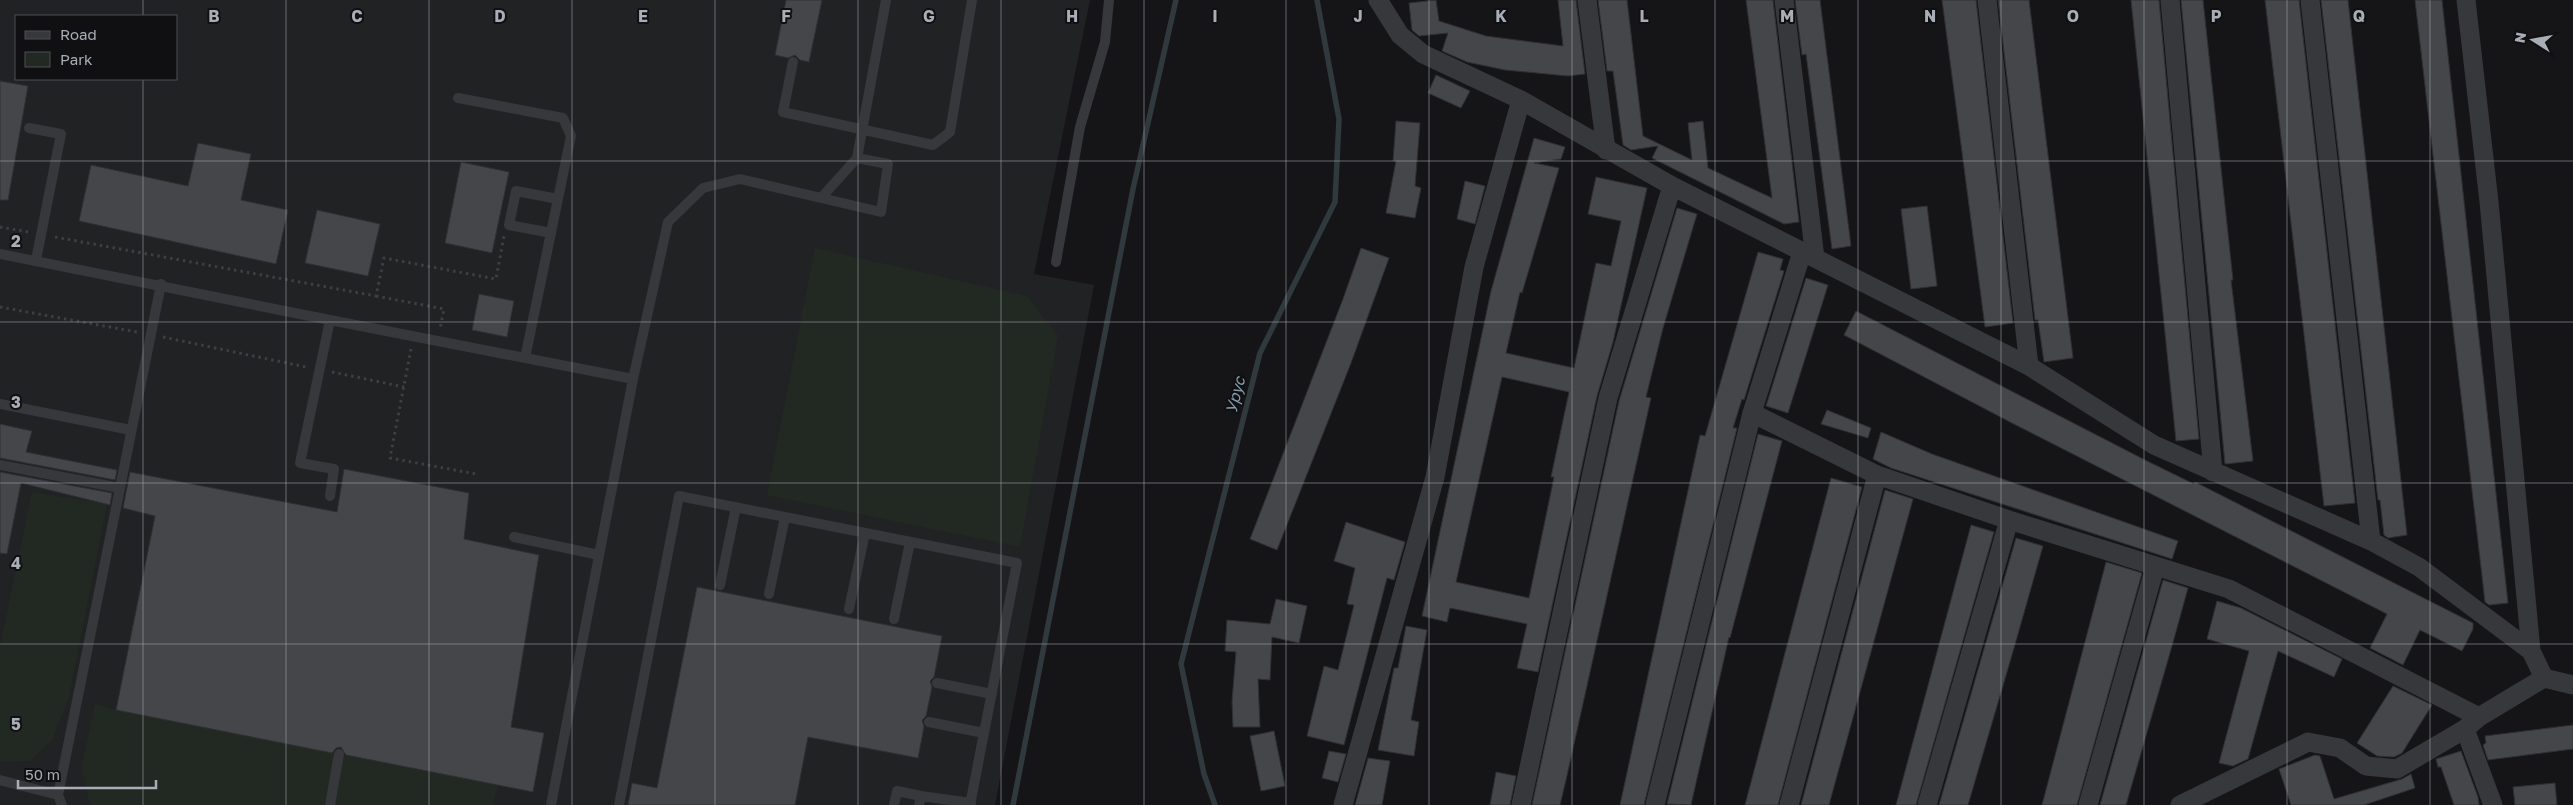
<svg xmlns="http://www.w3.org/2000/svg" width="2573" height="805" font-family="'Golos Text',sans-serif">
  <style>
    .built { fill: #212224; fill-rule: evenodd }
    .green { fill: #222922 }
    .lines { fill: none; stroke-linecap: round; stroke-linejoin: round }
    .stream { stroke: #30393e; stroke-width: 5.5 }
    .building { fill: #44464a; stroke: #2f3033; fill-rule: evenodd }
    .path { stroke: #3d3f42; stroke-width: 3; stroke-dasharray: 2.5 4; stroke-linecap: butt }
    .lane { stroke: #37383b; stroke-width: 10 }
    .street { stroke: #37383b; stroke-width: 19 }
    .grid { fill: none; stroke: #a8adb6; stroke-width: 1; stroke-opacity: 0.55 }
    .labels { text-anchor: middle; stroke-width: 4; stroke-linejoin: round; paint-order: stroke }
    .water-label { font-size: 16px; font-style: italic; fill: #839cad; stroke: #101012 }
    .grid-label { font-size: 16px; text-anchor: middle; font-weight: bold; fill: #a8adb6; stroke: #101012; stroke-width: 4; stroke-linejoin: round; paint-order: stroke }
  </style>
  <rect width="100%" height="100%" fill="#151517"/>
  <path class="built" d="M0,0H1090L1034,274L1094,285L995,805H0ZM16,16H176V79H16Z"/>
  <path class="green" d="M815,248L1027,296L1058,336L1020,547L767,495Z
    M32,492L107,504L69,697L52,740L30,761L0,762V646Z
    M95,704L116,710L498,785L493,805H93L89,801L82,766Z"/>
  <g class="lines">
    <path class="stream" d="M1013,805L1133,189L1176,0
      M1215,805L1204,774L1181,664L1260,353L1335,202L1339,119L1317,0"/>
  </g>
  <path class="building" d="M786,0H822L809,62L800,60L795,55L788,58L775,55Z
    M1436,0L1439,21L1486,36L1563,46L1558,0H1576L1585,74L1568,76L1505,70L1467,62L1442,51L1448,33L1419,36L1412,30L1409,3Z
    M1598,0H1627L1643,136L1692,160L1688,123L1703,121L1708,168L1772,198L1746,0H1773L1799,222L1784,224L1652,158L1658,146L1631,150L1623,145L1613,71H1607Z
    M1795,0H1820L1851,246L1832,249L1806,54L1802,55Z
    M1942,0H1976L2013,323L1985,327Z
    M1998,0H2029L2073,358L2044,362L2038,320H2035Z
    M2131,0H2159L2199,439L2176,441Z
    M2181,0H2203L2233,280H2231L2253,461L2225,464Z
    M2265,0H2299L2355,503L2324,506Z
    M2321,0H2348L2407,535L2388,538L2384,535L2380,500H2378Z
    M2415,0H2442L2508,603L2489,605L2485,602Z
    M1436,75L1470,91L1461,108L1428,93Z
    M0,81L28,86L8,200H0Z
    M1396,121L1420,123L1415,186L1421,188L1415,218L1386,213L1396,161H1393Z
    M1534,138L1565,147L1561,159L1534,163L1559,168L1522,293L1520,292L1506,353L1574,368L1596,263L1611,266L1621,221L1588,214L1596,177L1647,188L1613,342L1597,396L1538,672L1517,668L1527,624L1450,608L1447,622L1422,616L1491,291ZM1502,377L1569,392L1551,477H1554L1529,598L1456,582Z
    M198,143L251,154L241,200L288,210L276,264L79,221L91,165L188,186Z
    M461,162L509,172L492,253L445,243Z
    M1465,181L1485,186L1475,224L1457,219Z
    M1927,206L1937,286L1911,289L1901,209Z
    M1677,208L1697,214L1663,328L1646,397L1651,398L1566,780L1560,805H1532L1619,401Z
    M317,210L380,224L368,276L305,263Z
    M1361,248L1389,258L1351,363L1277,550L1250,539L1343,299Z
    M1758,252L1783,259L1780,270L1784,271L1744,400L1742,399L1733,428H1737L1644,805H1620L1700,435L1705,436Z
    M1806,278L1828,285L1788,413L1766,406Z
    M479,294L514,301L507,337L472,330Z
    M1856,311L2147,461L2194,484L2195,482L2473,623V629L2462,651L2420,630L2403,665L2370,648L2387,614L2010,422L1844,335Z
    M1827,410L1871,428L1868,438L1821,424Z
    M0,424L32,431L26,452L117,470L115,480L0,458Z
    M1881,432L1932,454L2178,541L2172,559L1891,468L1873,459Z
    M1758,434L1782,441L1730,638L1729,637L1691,805L1667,804Z
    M344,469L469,493L464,539L539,555L511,727L544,733L533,792L346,755L341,747L336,748L332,753L116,710L155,516L123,508L130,472L337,512Z
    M0,472L112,493L110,505L21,483L7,554L0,553Z
    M1831,478L1862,487L1778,805H1745Z
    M1885,490L1913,499L1829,805H1801Z
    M1346,522L1405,542L1394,580L1387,578L1344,745L1307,736L1324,666L1338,670L1354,605L1347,604L1355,568L1334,561Z
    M1971,525L1994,532L1916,805H1896Z
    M2016,538L2043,546L2014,648L1968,805H1939Z
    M2106,562L2142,573L2077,805H2042Z
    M2163,580L2188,588L2172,646L2126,805H2100Z
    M697,587L942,636L934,677L930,681L932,687L926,716L922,720L924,727L918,758L808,737L795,805H628L632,783L657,788Z
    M1276,599L1307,606L1299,643L1272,637L1270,680L1258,679L1260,727H1233L1232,701L1236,652L1225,651L1227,620L1270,624Z
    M2217,601L2241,608L2342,659L2334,677L2278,651L2248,759L2233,766L2219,763L2249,651L2207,639Z
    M1406,626L1427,630L1411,720L1419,722L1414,756L1378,750L1394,668H1398Z
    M2393,686L2432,705L2402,753L2394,757L2377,756L2357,743Z
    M2573,725V749L2488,760L2483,745L2486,743L2485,736Z
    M1274,731L1285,786L1261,791L1250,736Z
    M1329,751L1346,754L1338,782L1322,778Z
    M2461,751L2478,797L2479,805H2454L2441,767H2438L2436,759Z
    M2315,755L2320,756L2334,799L2402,779L2411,774L2415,788L2364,805H2291L2279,769Z
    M1368,758L1390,761L1382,805H1355Z
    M1496,772L1516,776L1510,805H1490Z
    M2555,783L2557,805H2515L2513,787Z"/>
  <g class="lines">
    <path class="path" d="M0,227L29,232
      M55,237L376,296L384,258L496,279L504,236
      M376,296L444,309L440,329
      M0,307L137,332
      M163,337L306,367
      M411,349L390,458L476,474
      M332,372L404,387"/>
    <path class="lane" d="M793,62L783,112L933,145L950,132L972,0
      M458,98L563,118L571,136L525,358
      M29,128L61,134L36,260
      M857,158L886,0
      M551,233L509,225L516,191L558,199
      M0,254L330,320
      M1056,262L1080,127L1105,42L1109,0
      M0,404L131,430
      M0,465L120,488L58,795L0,780
      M120,488L161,284
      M330,496L334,469L300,463L330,320L633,379
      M514,537L599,555
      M720,585L736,507
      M769,594L785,517
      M849,609L865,533
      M894,619L910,542
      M937,683L992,694
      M929,722L984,733
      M58,795L62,805
      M330,805L339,754
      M551,805L633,379L668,222L703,188L740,179L881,212L888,164L857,158L821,198
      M619,805L679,496L1017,563L970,805
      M894,805L897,791L921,796
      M919,805L921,796L971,803"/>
    <path class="street" d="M1378,0L1400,35L1423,54L1521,100L1672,186L2029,366L2154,445L2371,541L2419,567L2531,651L2544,678L2573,685
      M1587,0L1606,150
      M1784,0L1815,258
      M1987,0L2029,366
      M2170,0L2213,472
      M2310,0L2371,541
      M2466,0L2489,202L2531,651
      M1752,413L1877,475L2009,520L2229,589L2479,717
      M2465,729L2493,805
      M1343,805L1435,477L1474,267L1521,100
      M1521,805L1608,398L1672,186
      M1655,805L1752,413L1802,252
      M1789,805L1877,475
      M1927,805L2009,520
      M2088,805L2155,567
      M2180,805L2308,742L2340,748L2366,766L2397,769L2465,729L2479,717L2544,678"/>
  </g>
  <path class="grid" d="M143,0V16M286,0V805M429,0V805M572,0V805M715,0V805M858,0V805M1001,0V805M1144,0V805M1286,0V805M1429,0V805M1572,0V805M1715,0V805M1858,0V805M2001,0V805M2144,0V805M2287,0V805M2430,0V805M143,79V805M0,161H2573M0,322H2573M0,483H2573M0,644H2573"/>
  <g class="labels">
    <g class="water-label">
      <text transform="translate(1235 395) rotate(-76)" y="6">Урус</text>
    </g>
  </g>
  <g class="grid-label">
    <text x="214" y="22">B</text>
    <text x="357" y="22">C</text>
    <text x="500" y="22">D</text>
    <text x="643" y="22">E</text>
    <text x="786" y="22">F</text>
    <text x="929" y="22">G</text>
    <text x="1072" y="22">H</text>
    <text x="1215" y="22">I</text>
    <text x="1358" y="22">J</text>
    <text x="1501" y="22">K</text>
    <text x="1644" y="22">L</text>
    <text x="1787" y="22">M</text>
    <text x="1930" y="22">N</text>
    <text x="2073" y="22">O</text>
    <text x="2216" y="22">P</text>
    <text x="2359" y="22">Q</text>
    <text x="16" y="247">2</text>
    <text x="16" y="408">3</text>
    <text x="16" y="569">4</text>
    <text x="16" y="730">5</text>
  </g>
  <rect x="15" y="15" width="162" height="65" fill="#101012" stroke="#4d4f54"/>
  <rect x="25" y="31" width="25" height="8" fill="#37383b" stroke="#4d4f54"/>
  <text x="60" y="40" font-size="15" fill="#a8adb6">Road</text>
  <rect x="25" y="52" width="25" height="15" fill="#222922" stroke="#4d4f54"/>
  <text x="60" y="65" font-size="15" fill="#a8adb6">Park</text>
  <g transform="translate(2533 40) rotate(281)" stroke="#101012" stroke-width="4" paint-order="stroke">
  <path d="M0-4L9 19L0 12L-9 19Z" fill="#a8adb6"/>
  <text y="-8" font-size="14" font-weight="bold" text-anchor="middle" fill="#a8adb6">N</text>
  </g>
  <path d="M18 780v8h138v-8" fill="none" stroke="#a8adb6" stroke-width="2.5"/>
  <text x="25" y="780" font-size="15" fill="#a8adb6" stroke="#101012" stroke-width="4" paint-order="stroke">50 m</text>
</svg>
